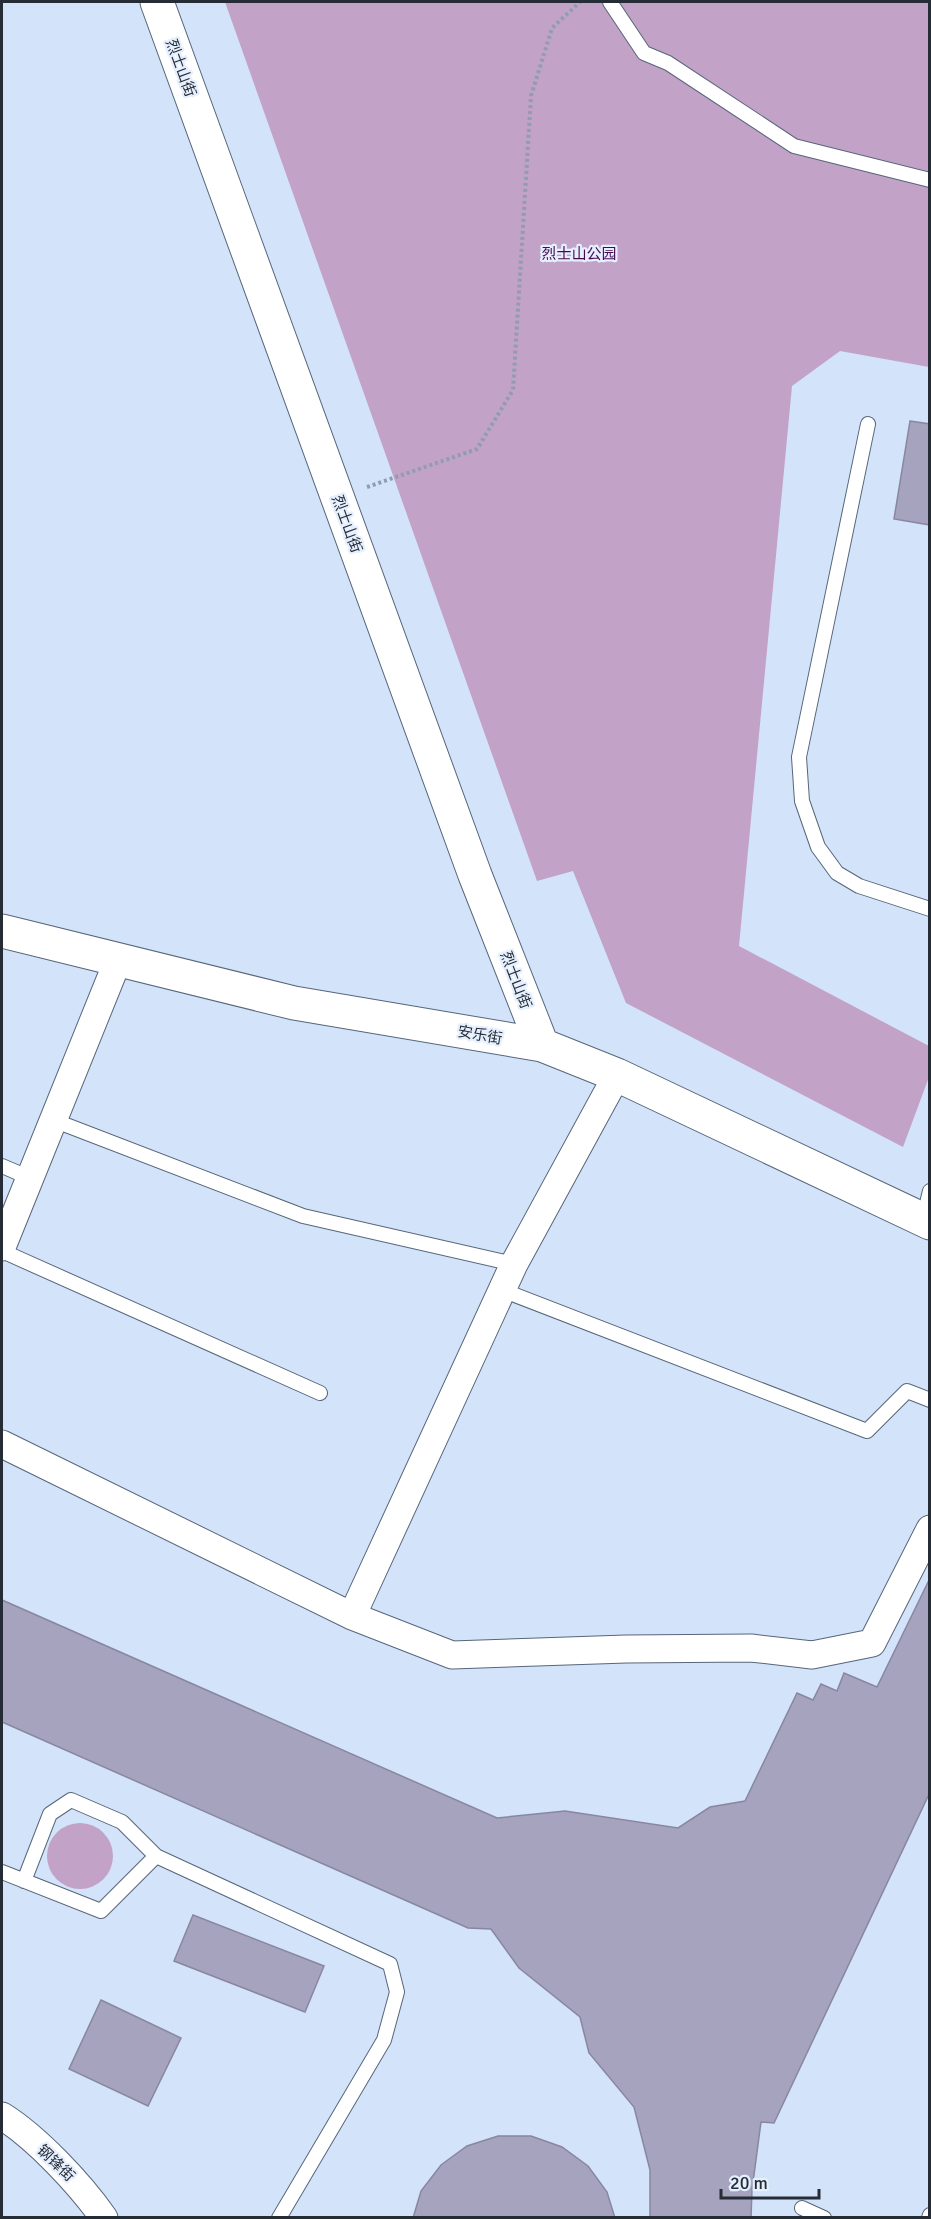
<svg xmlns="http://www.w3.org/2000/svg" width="931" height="2219" font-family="Signika,'Noto Sans SC',sans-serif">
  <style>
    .green { fill: #c2a2c7 }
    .building { fill: #a5a3bd; stroke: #8987a0; stroke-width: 1.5 }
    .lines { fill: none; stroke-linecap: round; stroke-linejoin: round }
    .lane-casing { stroke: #57667a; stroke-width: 16 }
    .street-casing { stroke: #57667a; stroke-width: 29 }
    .secondary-casing { stroke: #57667a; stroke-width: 35 }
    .path { stroke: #909dae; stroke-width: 4; stroke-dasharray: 3 3; stroke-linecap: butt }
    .lane { stroke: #fff; stroke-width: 14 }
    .street { stroke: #fff; stroke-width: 27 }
    .secondary { stroke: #fff; stroke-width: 33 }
    .labels { text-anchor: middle; stroke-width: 4.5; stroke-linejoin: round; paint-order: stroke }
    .street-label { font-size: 15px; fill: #262c35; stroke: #e5effe }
    .park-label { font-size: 15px; fill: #470952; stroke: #e5effe }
  </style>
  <rect width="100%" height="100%" fill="#d2e3fa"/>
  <path class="green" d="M225,2H929V367L840,351L792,386L739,946L929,1046V1077L903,1147L626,1003L573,871L537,881Z
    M47 1856a33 33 0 1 1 66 0a33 33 0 1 1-66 0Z"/>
  <path class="building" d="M910,421L930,424V525L894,519Z
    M930,1578V1792L774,2123L761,2122L752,2190L751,2218H650V2170L634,2107L589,2053L580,2017L519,1968L491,1929L468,1928L2,1722V1600L497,1818L565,1811L678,1828L710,1807L745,1801L797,1693L813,1700L821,1684L837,1691L844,1673L877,1687Z
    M193,1915L324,1966L305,2012L174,1961Z
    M101,2000L181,2038L148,2106L69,2069Z
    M498,2136H531L562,2147L588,2166L607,2192L615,2218H413L421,2191L441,2165L467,2146Z"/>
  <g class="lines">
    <defs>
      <path id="lane" d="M610,2L644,53L668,63L794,146L930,180
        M868,424L799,757L802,801L818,847L837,873L859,886L930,909
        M53,1120L303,1216L514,1264
        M2,1166L30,1178
        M923,1220L930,1191
        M2,1251L320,1393
        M502,1290L867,1431L907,1391L930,1400
        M2,1872L101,1911L156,1856L390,1964L397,1992L384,2040L279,2218
        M24,1881L50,1814L71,1800L122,1822L156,1856
        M802,2208L824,2218
        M929,2218L930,2215"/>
      <path id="street" d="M2,1247L118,960
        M2,1444L352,1616L452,1655L626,1649L751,1648L812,1655L872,1643L930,1529
        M352,1616L514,1264L617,1075
        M2,2116C37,2138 80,2184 104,2218"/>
      <path id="secondary" d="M157,2L475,875L542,1045
        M2,931L294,1003L542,1045L617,1075L930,1223"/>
    </defs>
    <use href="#lane" class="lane-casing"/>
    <use href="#street" class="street-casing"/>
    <use href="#secondary" class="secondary-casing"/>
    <path class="path" d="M367,487L477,449L513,390L531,96L552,28L580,2"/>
    <use href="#lane" class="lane"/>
    <use href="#street" class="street"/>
    <use href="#secondary" class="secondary"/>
  </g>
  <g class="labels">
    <g class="street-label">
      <text transform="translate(181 68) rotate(70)" y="5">烈士山街</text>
      <text transform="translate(347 524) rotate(70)" y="5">烈士山街</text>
      <text transform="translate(516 980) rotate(69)" y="5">烈士山街</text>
      <text transform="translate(480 1035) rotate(10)" y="5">安乐街</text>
      <text transform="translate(56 2163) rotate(44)" y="5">钢锋街</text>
    </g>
    <g class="park-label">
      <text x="579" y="259">烈士山公园</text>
    </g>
  </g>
  <rect width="931" height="2219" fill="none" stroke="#262c35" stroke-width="6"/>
  <path d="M721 2189v9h98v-9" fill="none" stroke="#262c35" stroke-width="3"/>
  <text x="730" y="2189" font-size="18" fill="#262c35" stroke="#e5effe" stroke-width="4.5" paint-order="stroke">20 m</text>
</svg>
